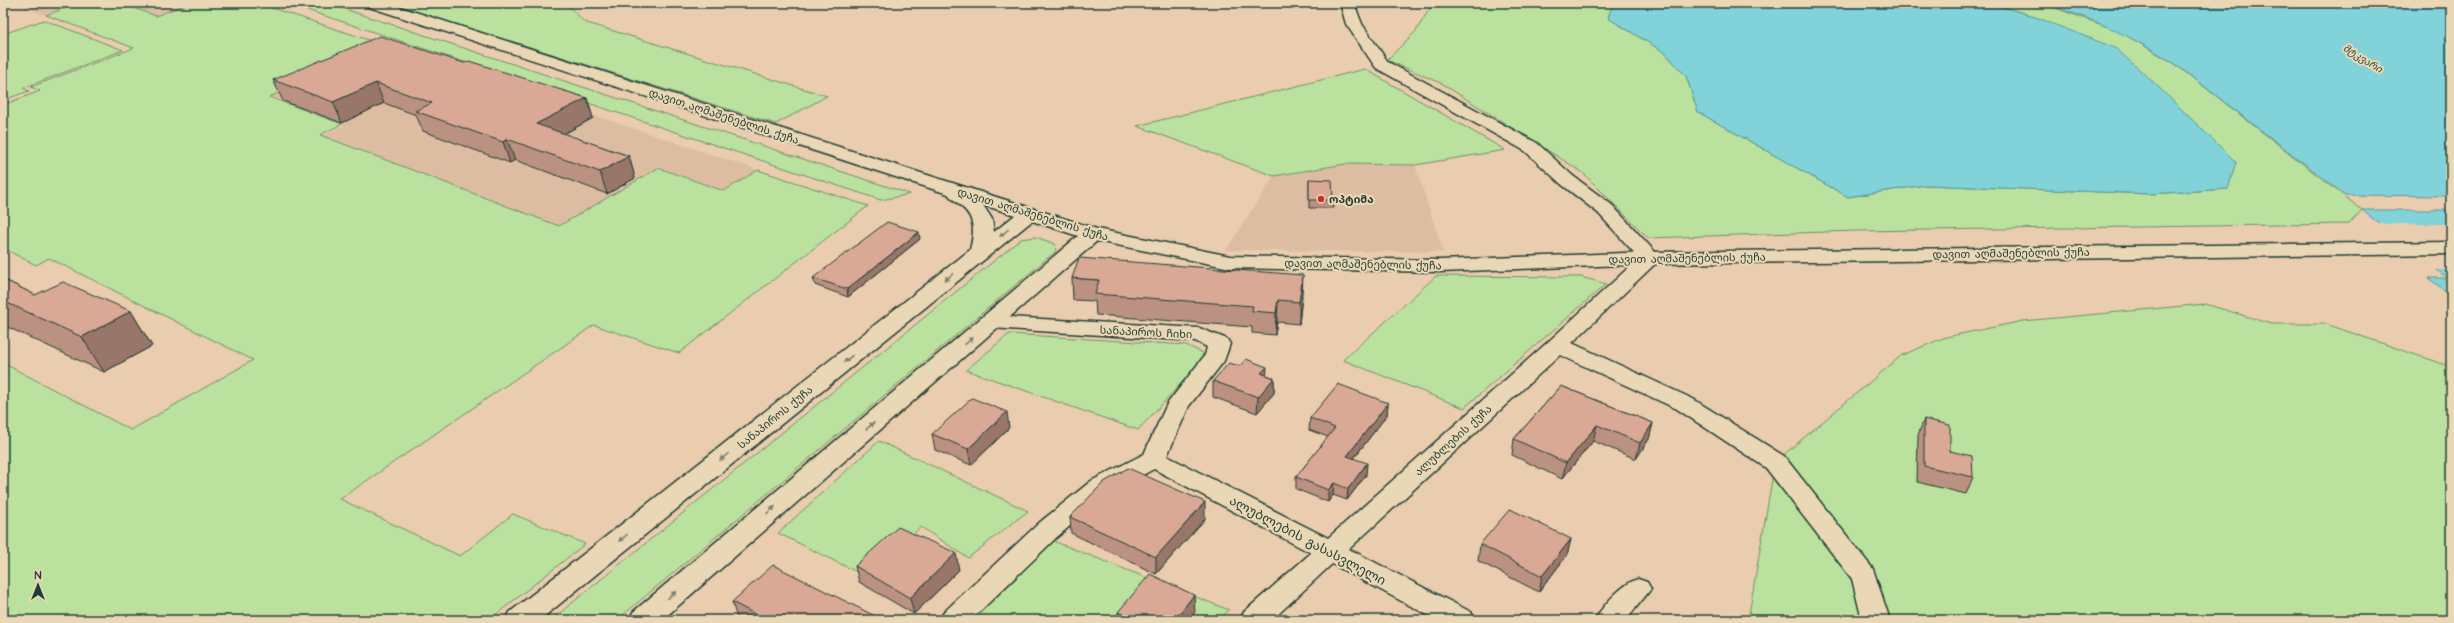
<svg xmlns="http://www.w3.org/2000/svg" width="2454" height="623" font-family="'Architects Daughter','Noto Sans Georgian',sans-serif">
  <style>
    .built { fill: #ddbda2 }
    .green { fill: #bae29e; stroke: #6c9069 }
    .water { fill: #81d3d9; stroke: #5a9797 }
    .pier { fill: #eaccae }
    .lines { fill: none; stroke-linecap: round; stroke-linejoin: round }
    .minor-casing { stroke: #1f3d34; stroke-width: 3 }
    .secondary-casing { stroke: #1f3d34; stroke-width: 3 }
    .minor { fill: #ead7b5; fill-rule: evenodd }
    .secondary { fill: #ead7b5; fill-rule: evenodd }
    .wall { fill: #bb9181; stroke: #1f3d34 }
    .shaded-wall { fill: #987669; stroke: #1f3d34 }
    .building { fill: #d9a996; stroke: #1f3d34 }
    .oneway { fill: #7a826e }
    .poi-dot { fill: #c8321e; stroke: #ead7b5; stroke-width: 1.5 }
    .labels { text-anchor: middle; stroke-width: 4; stroke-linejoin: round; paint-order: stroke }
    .far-water-label { font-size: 10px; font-style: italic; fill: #294c44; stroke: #ead7b5 }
    .street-label { font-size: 11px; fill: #1f3d34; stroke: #ead7b5 }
    .poi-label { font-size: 11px; font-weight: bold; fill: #1f3d34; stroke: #ead7b5; text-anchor: start }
    .near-street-label { font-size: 13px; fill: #1f3d34; stroke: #ead7b5 }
  </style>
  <rect width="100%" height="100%" fill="#eaccae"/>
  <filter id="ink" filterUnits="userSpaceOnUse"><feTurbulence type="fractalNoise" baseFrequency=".025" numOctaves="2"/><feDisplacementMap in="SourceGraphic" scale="8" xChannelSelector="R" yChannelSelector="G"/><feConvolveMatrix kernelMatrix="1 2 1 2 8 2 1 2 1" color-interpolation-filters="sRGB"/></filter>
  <g filter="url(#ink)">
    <path class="built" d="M13,3H80L46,15Z
      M120,3H190L156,16Z
      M387,46L758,170L724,191L658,168L559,227L322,136L344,125L268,97Z
      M1345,164L1415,165L1443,252L1226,250L1274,176Z"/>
    <path class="green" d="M80,3H120L156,16L190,3H257L387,46L269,97L342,124L320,135L559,226L658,168L724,191L758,170L868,206L679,353L594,325L340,499L460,556L513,514L585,544L489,620H3V363L131,430L253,360L49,258L36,265L3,248V105L40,91L31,87L134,48L46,15Z
      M286,3H326L910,194L881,200Z
      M389,3H566L584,22L827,96L776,124Z
      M1433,3H1613L1608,18L1664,52L1686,76L1698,112L1848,197L1925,185L2150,194L2228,189L2030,15L1989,3L2047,5L2119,31L2175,64L2362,210L2349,224L1855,231L1648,238L1582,172L1441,83L1387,60L1416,31Z
      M44,20L123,50L23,88L29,91L9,98L3,96V34Z
      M1365,69L1505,150L1415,165L1345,164L1274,176L1137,126Z
      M1036,237L1055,244L1056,251L617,620H551L1021,239Z
      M1436,276L1581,277L1606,284L1464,408L1343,360Z
      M2205,304L2272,324H2326L2451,367V620H1748L1775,462L1902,355L1946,337L2023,321Z
      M1009,334L1186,345L1203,353L1200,363L1138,430L966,370Z
      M879,441L1028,511L968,558L921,527L865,576L778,533Z
      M1048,539L1229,610L1219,620H965Z"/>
    <path class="water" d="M1613,3H1989L2030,15L2115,48L2149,78L2236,162L2228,189L2150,194L1925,185L1848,197L1698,112L1686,76L1664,52L1608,18Z
      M2042,3H2451V196L2345,195L2175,64C2134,37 2090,17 2042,3Z
      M2362,210H2451V295L2428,278H2447Z"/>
    <path class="pier" d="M2376,224H2451V270H2434Z"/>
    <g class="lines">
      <defs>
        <path id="minor" d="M1340,3H1354L1362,24L1388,62L1537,143L1573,176L1612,205L1657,254L1660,258L1657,262L1572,343L1693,399L1784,456L1873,569L1890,620H1862L1852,579L1766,468L1677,409L1560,355L1349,549L1471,612L1475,620H1437L1332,564L1272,620H1240L1244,612L1311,553L1154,469L1109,493L1057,537L971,620H940L944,612L1039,523L1091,481L1144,454L1167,404L1205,355L1207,347L1195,341L991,328L983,327L980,322L983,317L991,316L1199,328L1227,339L1230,344L1224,361L1189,406L1167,456L1328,538L1550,340L1639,258L1598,213L1561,184L1525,151L1376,68L1346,24Z
          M1638,579L1647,582L1651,589L1626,620H1595C1603,605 1622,584 1638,579Z"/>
        <path id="secondary" d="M363,3H387L1097,229L1230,256L1440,260L1650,252L2451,242V254L1650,264L1440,272L1230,268L1097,241L662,620H629L633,612L1078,236L1032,221L540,620H506L510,612L970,250C974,233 976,219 962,207C957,202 952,199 948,194L366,6ZM983,205L1015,215L994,232L992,219Z"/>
      </defs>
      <use href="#minor" class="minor-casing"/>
      <use href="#secondary" class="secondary-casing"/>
      <use href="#minor" class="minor"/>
      <use href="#secondary" class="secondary"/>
    </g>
    <path class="wall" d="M464,63L587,98L593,118L564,134L629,156L635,178L607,194L515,160L510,163L423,131L416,115L384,103L342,123L283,101L273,80Z
      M1309,179L1333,200V208H1309Z
      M920,239L848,297L815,285L813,278Z
      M1072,278L1302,296L1299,324L1277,322L1275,335L1252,333V327L1096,315L1095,301L1073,300Z
      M3,279L35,295L131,311L152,346L104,372L3,325Z
      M1266,375L1274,378V393L1257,413L1213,397V381Z
      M1561,386L1653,423L1649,439L1636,459L1593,441L1562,479L1512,455L1514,439Z
      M1388,403L1387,415L1354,458L1366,475L1347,500L1333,495L1328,502L1296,489V477L1328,437L1309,430L1310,418Z
      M1924,419L1973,477L1966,494L1917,482L1918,435Z
      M1009,428L971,465L935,450L932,434Z
      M1070,517L1205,519L1156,574L1071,533Z
      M1571,539L1567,555L1539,592L1478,561L1480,544Z
      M855,566L959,570L914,614L859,582Z
      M732,602L883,620H740L737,618Z
      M1118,612H1195L1188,620H1118Z"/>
    <path class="shaded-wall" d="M376,83L384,103L342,123L333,102Z
      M587,98L593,118L543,145L536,124Z
      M507,139L515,160L510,163L503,142Z
      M629,156L635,178L607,194L600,172Z
      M919,232L920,239L848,297L847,289Z
      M1303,275L1302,296L1299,324V302Z
      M1278,300L1277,322L1275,335L1276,313Z
      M131,311L152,346L104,372L82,337Z
      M1267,367L1266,383L1261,373Z
      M1274,378V393L1257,413L1258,397Z
      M1388,403L1387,415L1347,467V456Z
      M1007,412L1009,428L971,465L968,449Z
      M1653,423L1649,439L1636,459L1640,443Z
      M1597,425L1593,441L1562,479L1566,463Z
      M1367,463L1366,475L1347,500L1348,489Z
      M1334,483L1333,495L1328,502V490Z
      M1205,502V519L1156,574V557Z
      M1571,539L1567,555L1539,592L1542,576Z
      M956,553L959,570L914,614L910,598Z
      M1194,595L1195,612L1188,620H1174Z"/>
    <path class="building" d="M380,36L464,63L469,61L587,98L536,124L629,156L600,172L507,139L503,142L415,111L432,103L376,83L333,102L273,80Z
      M1309,179L1332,180L1333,200H1309Z
      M887,222L919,232L847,289L813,278Z
      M1079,258L1303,275L1299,302L1278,300L1276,313L1252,311L1253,306L1095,294L1099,280L1072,278Z
      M3,279L35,295L63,282L131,311L82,337L3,301Z
      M1246,359L1267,367L1261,373L1274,378L1258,397L1213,381L1229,363L1240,366Z
      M1338,384L1388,403L1347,456L1367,463L1348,489L1334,483L1328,490L1296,477L1335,428L1310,418Z
      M1561,386L1653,423L1640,443L1597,425L1566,463L1514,439Z
      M972,398L1007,412L968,449L932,434Z
      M1924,419L1950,425V451L1972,456L1973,477L1924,466Z
      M1128,468L1205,502L1156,557L1070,517L1104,482Z
      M1510,509L1571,539L1542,576L1480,544Z
      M898,527L956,553L910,598L855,566Z
      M773,565L883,620H766L732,602Z
      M1150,574L1194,595L1174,620H1134L1118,612Z"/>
    <defs><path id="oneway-solid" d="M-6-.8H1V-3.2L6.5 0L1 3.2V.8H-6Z"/></defs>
    <g class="oneway">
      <use href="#oneway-solid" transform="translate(1004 233) rotate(141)"/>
      <use href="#oneway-solid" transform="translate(949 277) rotate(141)"/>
      <use href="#oneway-solid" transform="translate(969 341) rotate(-41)"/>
      <use href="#oneway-solid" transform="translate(848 359) rotate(141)"/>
      <use href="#oneway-solid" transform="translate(870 426) rotate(-41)"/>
      <use href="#oneway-solid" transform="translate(724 457) rotate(141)"/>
      <use href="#oneway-solid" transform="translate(771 510) rotate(-41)"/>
      <use href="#oneway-solid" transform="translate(623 538) rotate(141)"/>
      <use href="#oneway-solid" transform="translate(672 595) rotate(-41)"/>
    </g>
  </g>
  <circle class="poi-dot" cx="1321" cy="199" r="4"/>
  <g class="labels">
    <g class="far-water-label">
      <text transform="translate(2363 58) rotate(32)" y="4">მტკვარი</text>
    </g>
    <g class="street-label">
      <text transform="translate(724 116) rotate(18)" y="4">დავით აღმაშენებლის ქუჩა</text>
      <text transform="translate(1033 214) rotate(17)" y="4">დავით აღმაშენებლის ქუჩა</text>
      <text transform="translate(2011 253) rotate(-1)" y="4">დავით აღმაშენებლის ქუჩა</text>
      <text transform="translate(1687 258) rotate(-1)" y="4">დავით აღმაშენებლის ქუჩა</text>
      <text transform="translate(1363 264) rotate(1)" y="4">დავით აღმაშენებლის ქუჩა</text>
      <text transform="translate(1146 332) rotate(3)" y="4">სანაპიროს ჩიხი</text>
      <text transform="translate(775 417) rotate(-39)" y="4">სანაპიროს ქუჩა</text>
      <text transform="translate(1453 440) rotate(-42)" y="4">ალუბლების ქუჩა</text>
    </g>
    <g class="poi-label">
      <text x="1329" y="203">ოპტიმა</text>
    </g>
    <g class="near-street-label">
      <text transform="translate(1308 540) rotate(28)" y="5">ალუბლების გასასვლელი</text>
    </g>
  </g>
  <rect width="2454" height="623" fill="none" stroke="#ead7b5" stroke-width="16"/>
  <rect x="8" y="8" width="2438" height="607" fill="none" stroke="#1f3d34" stroke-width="1.5" filter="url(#ink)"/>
  <g transform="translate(38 585)" stroke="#ead7b5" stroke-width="3" paint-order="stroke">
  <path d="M0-3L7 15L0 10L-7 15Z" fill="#1f3d34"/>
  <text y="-6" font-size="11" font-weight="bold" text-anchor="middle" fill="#1f3d34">N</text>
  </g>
</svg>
